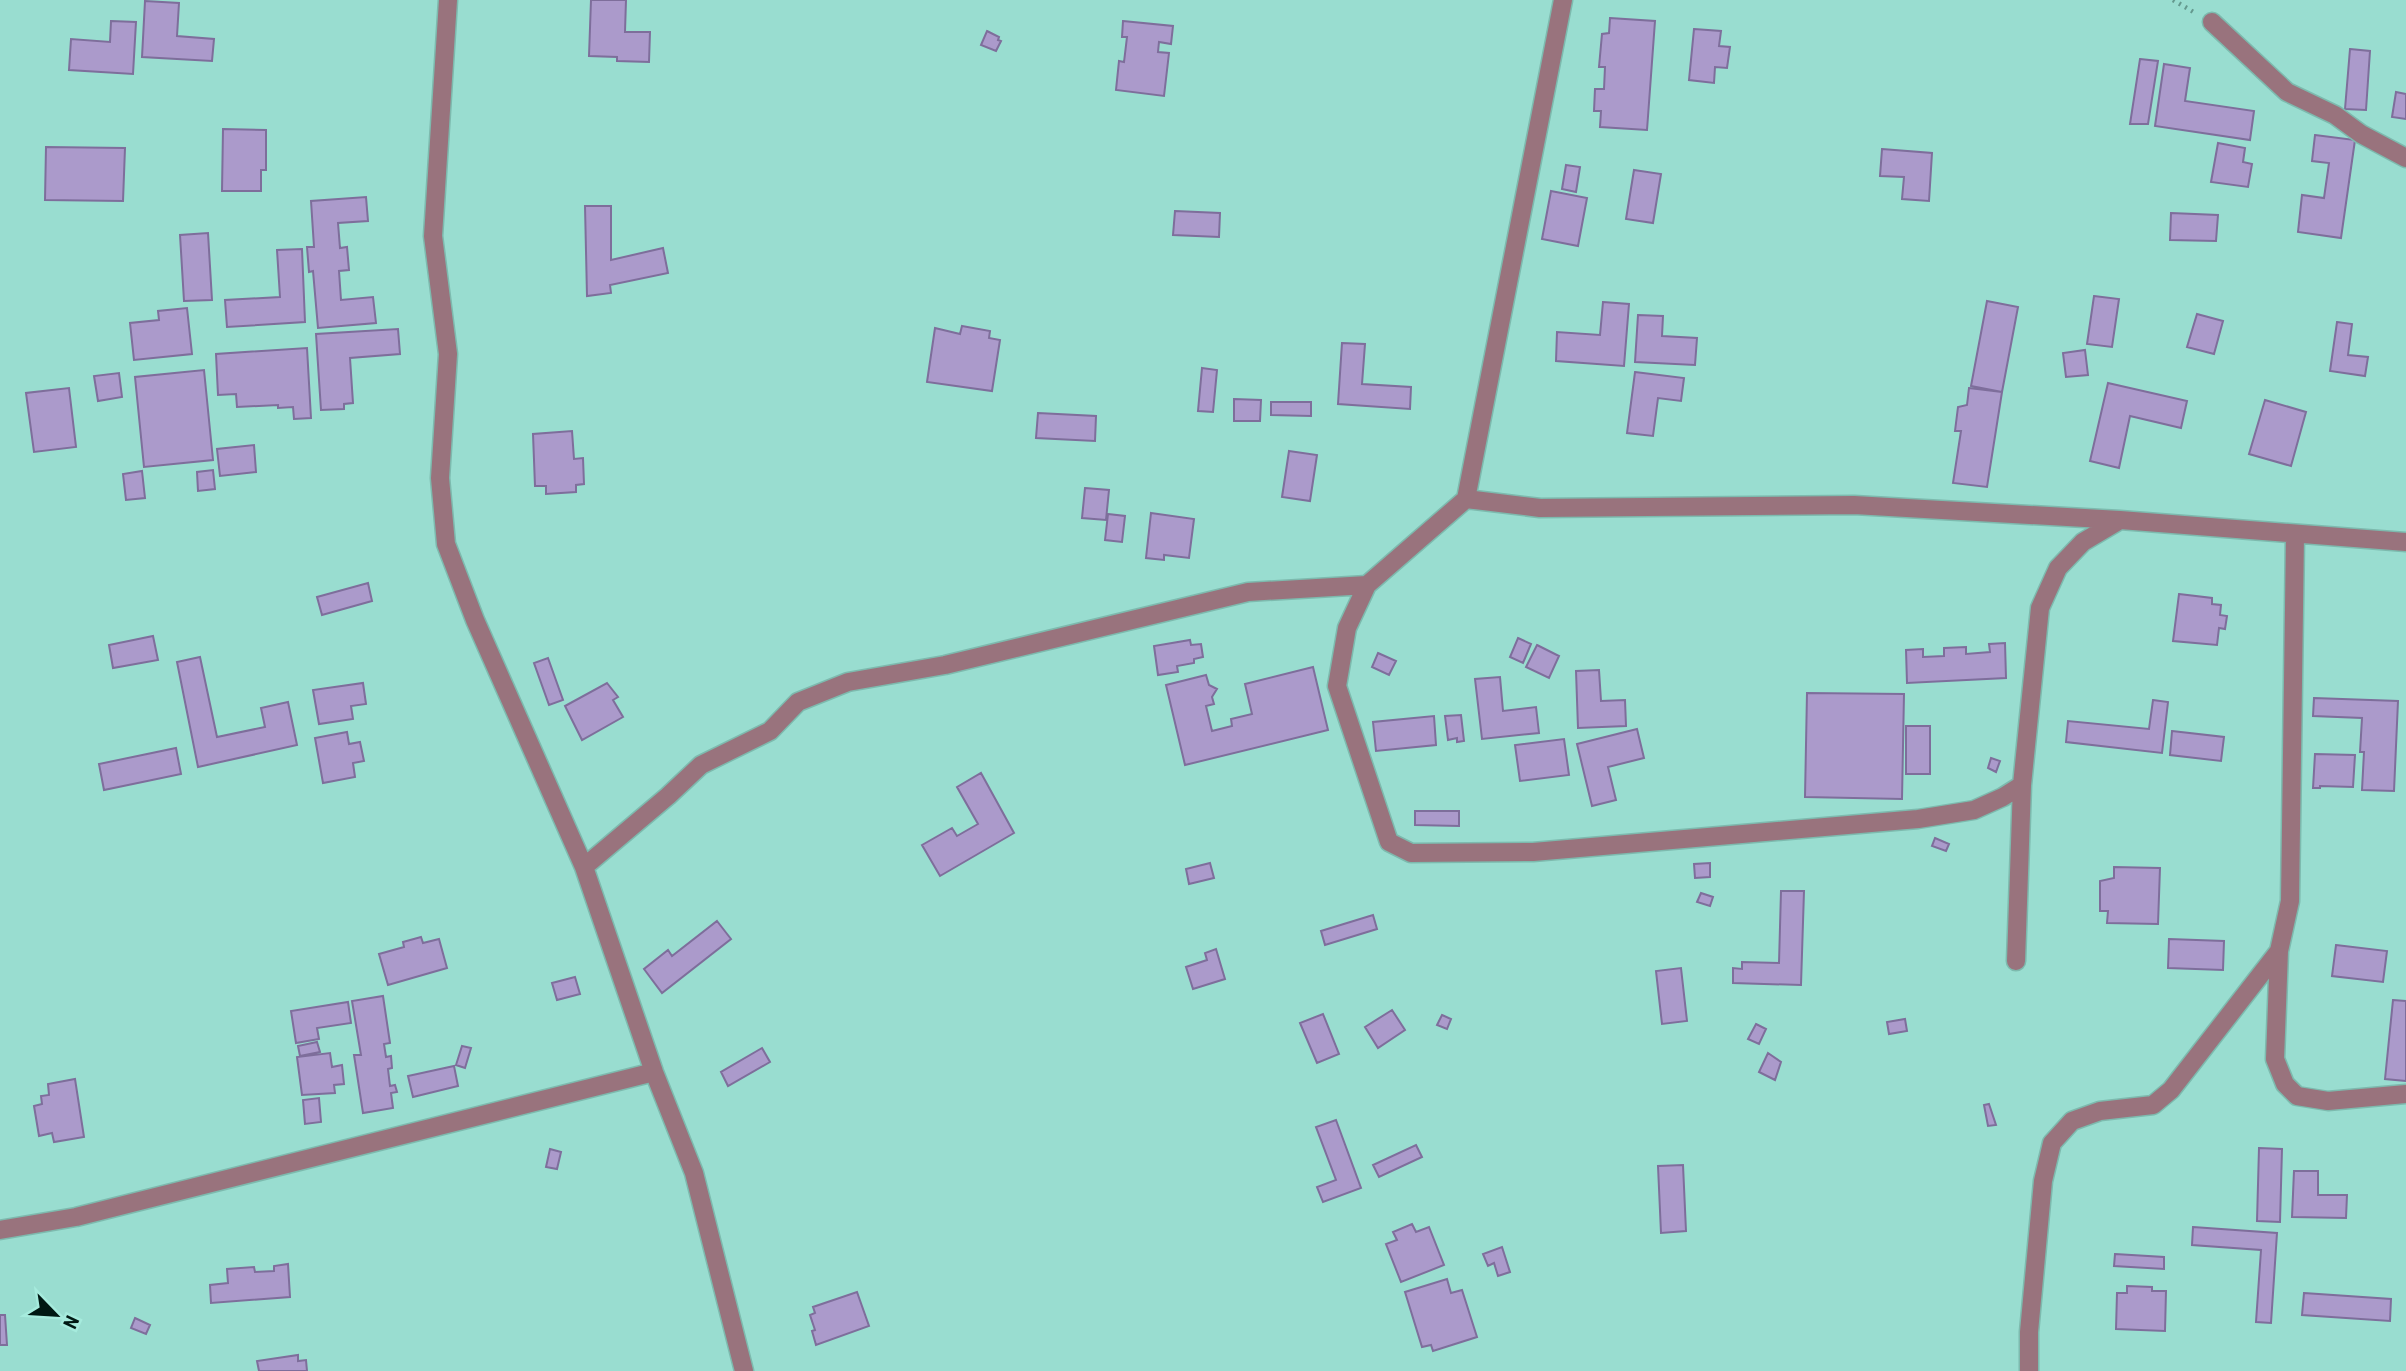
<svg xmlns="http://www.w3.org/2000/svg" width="2406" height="1371" font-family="'Roboto Condensed',sans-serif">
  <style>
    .building { fill: #ab9acb; stroke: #7e6e9b; stroke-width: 2 }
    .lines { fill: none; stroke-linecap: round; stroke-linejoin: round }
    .street-casing { stroke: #7dbaae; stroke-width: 21 }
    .path { stroke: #64998e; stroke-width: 4.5; stroke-dasharray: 2 5; stroke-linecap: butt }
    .street { stroke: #99737d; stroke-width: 18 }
  </style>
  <rect width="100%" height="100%" fill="#99ddd0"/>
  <path class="building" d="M591,0H626L625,32H650L649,62L617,61V57L589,56Z
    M145,1L179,3L177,36L214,39L212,61L142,57Z
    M1610,18L1655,21L1647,130L1600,127L1601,111H1594L1595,89H1604L1605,67H1599L1602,34L1609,33Z
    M111,21L136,22L133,74L69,70L71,39L110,42Z
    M1123,21L1173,26L1171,44L1159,42L1158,52L1169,53L1164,96L1116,90L1119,61L1124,62L1127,37H1122Z
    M1694,29L1721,31L1719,46L1730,47L1727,68L1715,67L1714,83L1689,80Z
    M987,31L999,37L998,40L1001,41L996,51L981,45Z
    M2350,49L2370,51L2366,110L2345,109Z
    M2140,59L2158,61L2148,124H2130Z
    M2164,64L2190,68L2185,101L2254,111L2250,140L2155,126Z
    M2396,92L2406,94V119L2392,117Z
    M223,129L266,130V170H261V191H222Z
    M2315,135L2355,140L2341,238L2298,232L2302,195L2324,198L2329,163L2312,161Z
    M2218,143L2245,148L2243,162L2252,164L2248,187L2211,182Z
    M46,147L125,148L123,201L45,200Z
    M1882,149L1932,153L1929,201L1902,199L1904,177L1880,176Z
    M1566,165L1580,167L1576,192L1562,189Z
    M1634,170L1661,174L1653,223L1626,219Z
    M1551,191L1587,198L1578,246L1542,239Z
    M366,197L368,221L338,223L340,248L347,247L349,270L339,271L341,300L373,297L376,323L318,328L313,271L309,272L307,247H314L311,201Z
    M585,206H611V260L663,248L668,273L610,285L611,293L587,296Z
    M1175,211L1220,213L1219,237L1173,235Z
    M2171,213L2218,215L2216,241L2170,240Z
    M208,233L212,300L184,301L180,235Z
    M302,249L305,322L227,327L225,300L280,297L277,250Z
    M2094,296L2119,299L2112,347L2087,344Z
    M1987,301L2018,307L2002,392L1971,386Z
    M1603,302L1629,304L1624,366L1556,361L1557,332L1600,335Z
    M187,308L192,354L134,360L130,323L159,320L158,311Z
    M2197,314L2223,321L2214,354L2187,347Z
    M1638,315L1663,316L1662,336L1697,338L1695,365L1635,362Z
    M2337,322L2352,324L2348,355L2368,357L2365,376L2330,371Z
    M962,326L990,331L989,338L1000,340L992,391L927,382L935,328L960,334Z
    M398,329L400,354L350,358L353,403L344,404V409L321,410L316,334Z
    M1342,343L1365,344L1362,384L1411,387L1410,409L1338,404Z
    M307,348L311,418L294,419L293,407L278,408V405L237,407L236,394L218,395L216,354Z
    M2085,350L2088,375L2066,377L2063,353Z
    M1202,368L1217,370L1213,412L1198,411Z
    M204,370L213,460L144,467L135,377Z
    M1635,372L1684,378L1681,401L1658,398L1653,436L1627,433Z
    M119,373L122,397L98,401L94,376Z
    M2108,383L2187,401L2181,428L2130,416L2119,468L2090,461Z
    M69,388L76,447L34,452L26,393Z
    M1969,388L2002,392L1987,487L1953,483L1961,431H1955L1958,407L1967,405Z
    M1234,399L1261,400L1260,421H1234Z
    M2265,400L2306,412L2291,466L2249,454Z
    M1271,402H1311V416L1271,415Z
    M1038,413L1096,416L1095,441L1036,438Z
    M572,431L574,459L583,458L584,484L576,485V492L546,494V486H535L533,434Z
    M254,445L256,472L220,476L217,449Z
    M1289,451L1317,455L1310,501L1282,497Z
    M213,470L215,489L198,491L197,472Z
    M142,471L145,498L126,500L123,474Z
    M1085,488L1109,490L1106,520L1082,518Z
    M1151,513L1194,519L1189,558L1164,555V560L1146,558Z
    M1108,514L1125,516L1122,542L1105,540Z
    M368,583L372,601L322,615L317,597Z
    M2179,594L2212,598V604L2221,605L2220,615L2227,616L2225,629L2219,628L2217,645L2173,641Z
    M153,636L158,660L113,668L109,645Z
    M1518,638L1531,644L1523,663L1510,657Z
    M1190,640L1191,645L1201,644L1203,657L1194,659V663L1177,666L1178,672L1158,675L1154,646Z
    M2005,643L2006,678L1907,683L1906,650L1923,649V657L1944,656V648L1966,647V654L1990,652L1989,644Z
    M1537,645L1559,656L1549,678L1526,667Z
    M1378,653L1396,661L1389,675L1372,667Z
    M200,657L217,737L265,727L261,708L288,702L297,745L198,767L177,662Z
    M548,658L563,700L549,705L534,663Z
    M1313,667L1328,730L1185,765L1166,685L1206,675L1209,685L1217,689L1212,697L1214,704L1206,706L1212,731L1232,726L1231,719L1252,714L1245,684Z
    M1599,670L1601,701L1625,700L1626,726L1578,728L1576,671Z
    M1500,677L1503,711L1536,707L1539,733L1482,739L1475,679Z
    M363,683L366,704L351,706L353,719L319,724L313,690Z
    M607,683L618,697L613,700L623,717L582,740L565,706Z
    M1807,693L1904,694L1902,799L1805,797Z
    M2314,698L2398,701L2394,791L2362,790L2364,752H2360L2362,718L2313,716Z
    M2153,700L2168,702L2162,753L2066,742L2068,721L2149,729Z
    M1461,715L1464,741L1457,742V738L1448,740L1445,716Z
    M1434,716L1436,745L1376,751L1373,722Z
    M1906,726H1930V774H1906Z
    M1637,729L1644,758L1608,767L1616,800L1592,806L1577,744Z
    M2172,731L2224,737L2221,761L2170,755Z
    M347,732L349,744L360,742L364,761L353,763L355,777L323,783L315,738Z
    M1564,739L1569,775L1520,781L1515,745Z
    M176,748L181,774L104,790L99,764Z
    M2315,754L2355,755L2353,787L2320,786V788H2313Z
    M1991,758L2000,761L1996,772L1988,768Z
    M981,773L1014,833L940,876L922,845L952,828L957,836L978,824L957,787Z
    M1415,811H1459V826L1415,825Z
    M1935,838L1949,844L1946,851L1932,846Z
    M1210,863L1214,878L1189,884L1186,869Z
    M1710,863V877L1695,878L1694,864Z
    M2114,867L2160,868L2158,924L2107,923L2108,911H2100V881L2114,878Z
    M1781,891H1804L1801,985L1733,983V968L1742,969V962L1779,963Z
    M1701,893L1713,897L1710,906L1697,902Z
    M1373,915L1377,929L1325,945L1321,931Z
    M717,921L731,939L662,993L644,969L668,950L672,956Z
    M421,937L423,943L439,939L447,968L388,985L379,954L404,947L403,942Z
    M2169,939L2224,941L2223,970L2168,968Z
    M2336,945L2387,951L2383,982L2332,976Z
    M1216,949L1225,979L1193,989L1186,967L1207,960L1205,953Z
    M1681,968L1687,1021L1662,1024L1656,971Z
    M575,977L580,994L557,1000L552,983Z
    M383,996L390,1043L384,1044L386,1057L391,1056L392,1068L388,1069L390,1086L395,1085L397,1092L391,1093L393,1108L363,1113L354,1055H361L352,1001Z
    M2393,1000L2406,1001V1081L2385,1079Z
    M348,1002L351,1023L317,1028L319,1039L296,1043L291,1011Z
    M1392,1010L1405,1030L1378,1048L1365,1027Z
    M1323,1014L1339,1054L1317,1063L1300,1023Z
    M1442,1015L1451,1019L1447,1029L1437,1025Z
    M1905,1019L1907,1031L1889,1034L1887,1022Z
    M1756,1024L1766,1029L1759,1044L1748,1039Z
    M317,1042L320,1052L300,1056L298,1046Z
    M462,1046L471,1048L465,1068L456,1065Z
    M762,1048L770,1062L728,1086L721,1072Z
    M330,1053L332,1067L342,1065L344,1084L334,1085L335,1093L302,1095L297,1057Z
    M1768,1053L1781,1062L1775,1080L1759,1072Z
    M454,1066L458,1086L413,1097L408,1076Z
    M75,1079L84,1137L54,1142L52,1133L39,1136L34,1106L42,1104L41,1096L49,1095L48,1084Z
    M319,1098L321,1122L305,1124L303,1100Z
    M1989,1104L1996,1125L1988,1126L1984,1105Z
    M1336,1120L1361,1188L1323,1202L1317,1187L1336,1180L1316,1127Z
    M1416,1145L1422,1157L1379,1177L1373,1165Z
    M2259,1148L2282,1149L2280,1222L2257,1221Z
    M550,1149L561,1152L557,1169L546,1167Z
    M1683,1165L1686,1231L1661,1233L1658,1166Z
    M2294,1171H2318V1195H2347L2346,1218L2292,1217Z
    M1412,1224L1416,1232L1429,1227L1444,1265L1401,1282L1386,1244L1397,1240L1393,1232Z
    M2193,1227L2277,1233L2271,1323L2256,1322L2261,1250L2192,1245Z
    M1502,1247L1510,1272L1498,1276L1494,1263L1488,1266L1483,1254Z
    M2115,1254L2164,1257V1269L2114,1266Z
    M288,1264L290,1297L211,1303L210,1285L228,1283L227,1269L254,1267L255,1272L274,1271V1266Z
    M1447,1279L1451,1293L1462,1290L1477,1337L1433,1351L1431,1345L1422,1347L1405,1292Z
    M2127,1286L2152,1287V1291H2166L2165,1331L2116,1329L2117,1293H2127Z
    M857,1292L869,1326L816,1345L812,1331L815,1330L810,1315L815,1313L813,1307Z
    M2304,1293L2391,1299L2390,1321L2302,1315Z
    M0,1315H5L7,1345H0Z
    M135,1318L150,1325L146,1334L131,1328Z
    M298,1355V1361L306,1360L307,1371H259L257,1361Z"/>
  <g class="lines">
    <defs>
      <path id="street" d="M448,0L433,236L448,354L440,478L446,544L475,620L584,867L654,1072L694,1173L744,1371
        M2212,22L2287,92L2335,115L2361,134L2406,158
        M1466,499L1563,0
        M2295,535L2290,901L2279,951L2275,1059L2285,1084L2297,1096L2328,1101L2406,1094
        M1367,585L1347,628L1337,686L1389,842L1411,853L1533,852L1918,819L1974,810L2003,797L2022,785
        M584,867L668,796L701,765L770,731L798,702L848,682L945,665L1248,592L1367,585L1466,499L1540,508L1854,505L2120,520L2406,542
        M2016,961L2022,785L2040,608L2058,568L2083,542L2120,520
        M0,1230L76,1217L654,1072
        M2029,1371V1332L2043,1181L2052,1143L2072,1121L2100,1111L2153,1105L2171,1090L2279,951"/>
    </defs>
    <use href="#street" class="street-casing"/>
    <path class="path" d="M2173,0L2197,14"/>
    <use href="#street" class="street"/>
  </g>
  <g transform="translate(56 1315) rotate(115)" stroke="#a6ebdd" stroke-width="5" paint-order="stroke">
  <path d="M0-5L12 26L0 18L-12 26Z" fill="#001813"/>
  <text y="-10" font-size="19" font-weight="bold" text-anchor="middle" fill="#001813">N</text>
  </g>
</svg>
